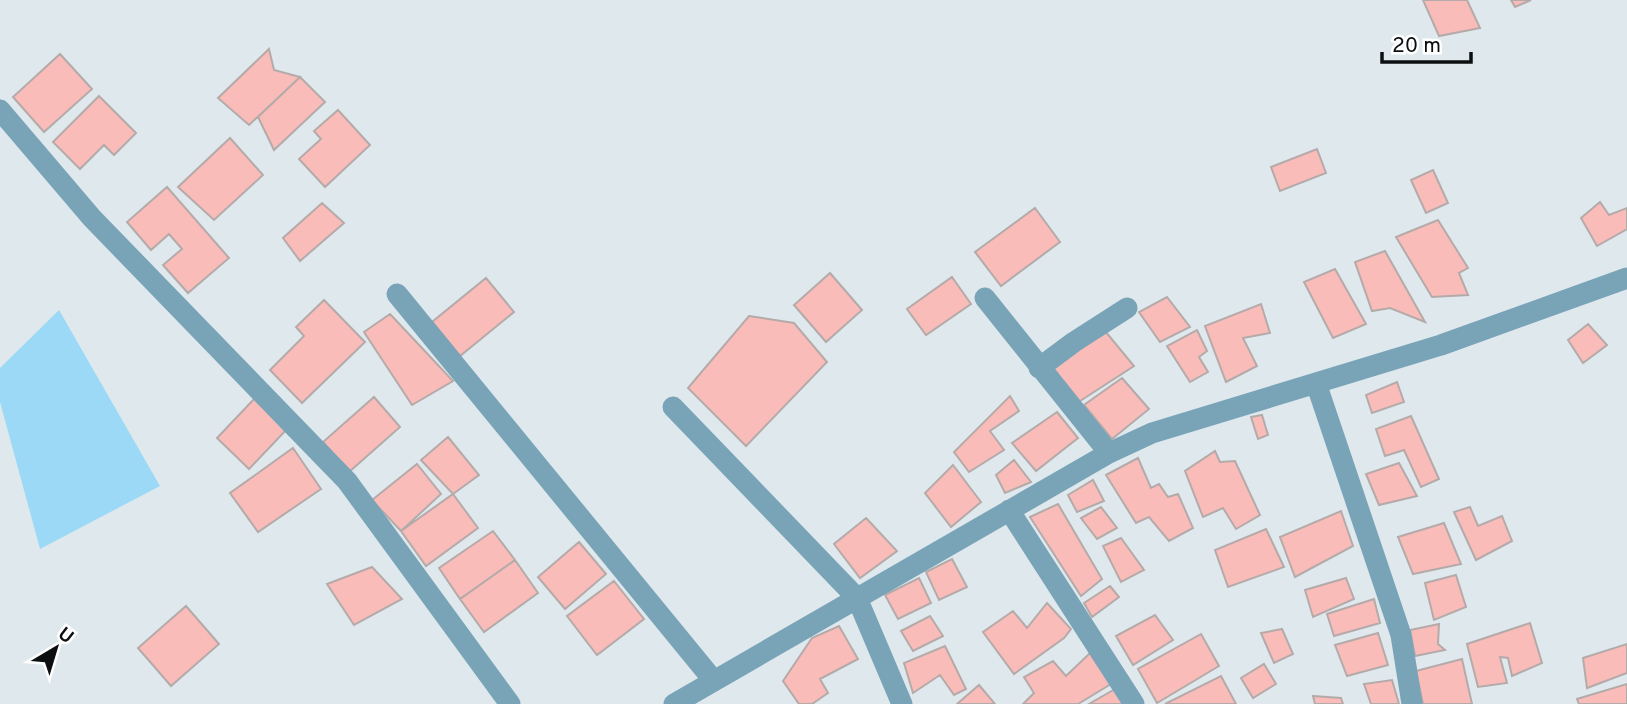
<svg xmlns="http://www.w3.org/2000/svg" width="1627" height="704" font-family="Overpass,sans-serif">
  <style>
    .green { fill: #9cd9f6 }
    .building { fill: #fabcb9; stroke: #b5aaaa; stroke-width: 2 }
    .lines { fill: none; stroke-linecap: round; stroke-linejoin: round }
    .minor { stroke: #79a4b8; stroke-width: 21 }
  </style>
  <rect width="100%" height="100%" fill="#dfe9ed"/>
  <path class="green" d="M59,310L160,486L40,549L0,402V368Z"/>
  <path class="building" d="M1423,0H1467L1480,28L1439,36Z
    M1511,0H1531L1515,7Z
    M269,49L274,70L300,77L249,125L218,98Z
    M60,54L92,89L44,132L13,97Z
    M300,77L325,102L274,150L258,117Z
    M99,96L136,133L114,155L104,145L80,169L53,142Z
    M338,110L370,145L325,187L299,159L321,139L314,131Z
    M230,138L263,175L214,220L178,187Z
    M1317,149L1326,173L1280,191L1271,167Z
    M1433,170L1448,203L1426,213L1411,180Z
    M167,187L229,258L188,293L163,265L182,249L169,234L151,250L127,222Z
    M1600,202L1609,215L1627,208V229L1597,246L1581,218Z
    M322,203L344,223L300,261L283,238Z
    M1035,208L1060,242L1001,286L975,252Z
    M1438,220L1468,268L1459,273L1468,295L1432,297L1396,237Z
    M1385,251L1425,322L1390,308L1372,311L1355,262Z
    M1335,269L1366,324L1333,338L1304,282Z
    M830,273L862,310L826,342L794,305Z
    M952,277L971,304L926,335L907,309Z
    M486,278L514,312L460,356L432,322Z
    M1167,297L1190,327L1160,342L1139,312Z
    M324,300L365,342L302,403L270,370L304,336L296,327Z
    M1261,304L1270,333L1243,338L1257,366L1226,382L1205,326Z
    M390,314L453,381L412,405L364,332Z
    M749,316L794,323L827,362L746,446L688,388Z
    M1588,324L1607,345L1583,363L1568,340Z
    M1197,330L1207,351L1199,357L1208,372L1190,382L1167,346Z
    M1105,331L1134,366L1077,403L1050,367Z
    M1122,378L1149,409L1112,439L1084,405Z
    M1397,382L1404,402L1372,413L1366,395Z
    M1010,396L1019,411L990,431L1004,450L969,472L954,452Z
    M256,397L288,428L249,469L217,438Z
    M374,397L400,427L349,472L323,442Z
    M1057,412L1078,438L1036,471L1012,443Z
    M1262,415L1268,435L1258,439L1251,417Z
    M1411,416L1439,479L1421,487L1404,450L1385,456L1376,429Z
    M448,437L479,475L453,494L421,460Z
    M293,448L321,489L258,532L230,493Z
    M1215,451L1220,462L1235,461L1260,515L1236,529L1223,508L1203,517L1185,471Z
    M1138,458L1151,488L1159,484L1168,497L1178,494L1193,528L1169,541L1149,517L1136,523L1106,475Z
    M1014,460L1031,482L1005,493L996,475Z
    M1399,463L1417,496L1379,505L1366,474Z
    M417,464L441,494L401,531L372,500Z
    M953,465L981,502L951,527L925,493Z
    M1093,480L1104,501L1077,512L1068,495Z
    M453,494L478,528L426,566L401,531Z
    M1058,504L1102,579L1081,596L1030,517Z
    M1101,507L1117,528L1097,539L1081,518Z
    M1470,507L1478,526L1502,516L1512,541L1476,560L1454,512Z
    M1341,511L1353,546L1295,577L1280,537Z
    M866,518L897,551L860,578L834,544Z
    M1444,523L1461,564L1413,574L1398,537Z
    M1266,529L1284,567L1228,587L1215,550Z
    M493,531L515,560L460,599L439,568Z
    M1121,538L1144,570L1121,582L1103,546Z
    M579,542L606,574L565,609L538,577Z
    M952,559L967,587L939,600L926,572Z
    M515,560L538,593L484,632L460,599Z
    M372,567L402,599L354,625L327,584Z
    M1456,575L1466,607L1434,620L1425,583Z
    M919,578L931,603L898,619L885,595Z
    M1346,578L1354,599L1313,617L1305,590Z
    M614,581L644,619L597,655L567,616Z
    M1110,586L1119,597L1092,617L1084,603Z
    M1374,599L1380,623L1334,636L1327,614Z
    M1047,603L1071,629L1064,638L1014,674L983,632L1013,611L1027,628Z
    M186,606L219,644L171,686L138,648Z
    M1155,615L1173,640L1133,665L1116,636Z
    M930,616L943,636L913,651L901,631Z
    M1530,623L1542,663L1512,676L1508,658L1500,657L1507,683L1478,687L1467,644Z
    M1439,624L1438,644L1445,650L1415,656L1410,630Z
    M839,626L858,659L820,679L828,693L812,704H799L783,681L812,638Z
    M1282,629L1293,654L1274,663L1261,633Z
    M1378,633L1388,665L1347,676L1335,645Z
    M1201,634L1219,666L1157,703L1138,669Z
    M1627,644V673L1587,688L1583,658Z
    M945,646L966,689L954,695L940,675L913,693L904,663Z
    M1090,653L1111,684L1078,704H1023L1034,693L1024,677L1053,661L1066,676Z
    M1462,659L1472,704H1423L1416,671Z
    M1264,664L1276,684L1253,698L1241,678Z
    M1221,676L1236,704H1165Z
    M1392,680L1399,704H1371L1364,684Z
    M1627,684V704H1579L1577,699Z
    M979,685L995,704H957Z
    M1115,689L1124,704H1089Z
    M1313,696L1341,698L1343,704H1315Z"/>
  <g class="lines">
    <path class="minor" d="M0,110L92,218L347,481L510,704
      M397,294L714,681
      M985,298L1109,453
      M1039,368L1074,342L1127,308
      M1316,383L1401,635L1412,704
      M673,407L857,598L902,704
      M1009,510L1134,704
      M674,704L1109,453L1152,433L1441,345L1627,278"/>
  </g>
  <g transform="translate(56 648) rotate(38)" stroke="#ffffff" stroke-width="5" paint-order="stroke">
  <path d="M0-5L12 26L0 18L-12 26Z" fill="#0c0f11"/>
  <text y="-10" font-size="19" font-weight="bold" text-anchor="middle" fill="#0c0f11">U</text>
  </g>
  <path d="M1382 52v10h89v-10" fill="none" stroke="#0c0f11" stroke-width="3.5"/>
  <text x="1392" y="52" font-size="21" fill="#0c0f11" stroke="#ffffff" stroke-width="5" paint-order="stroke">20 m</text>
</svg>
